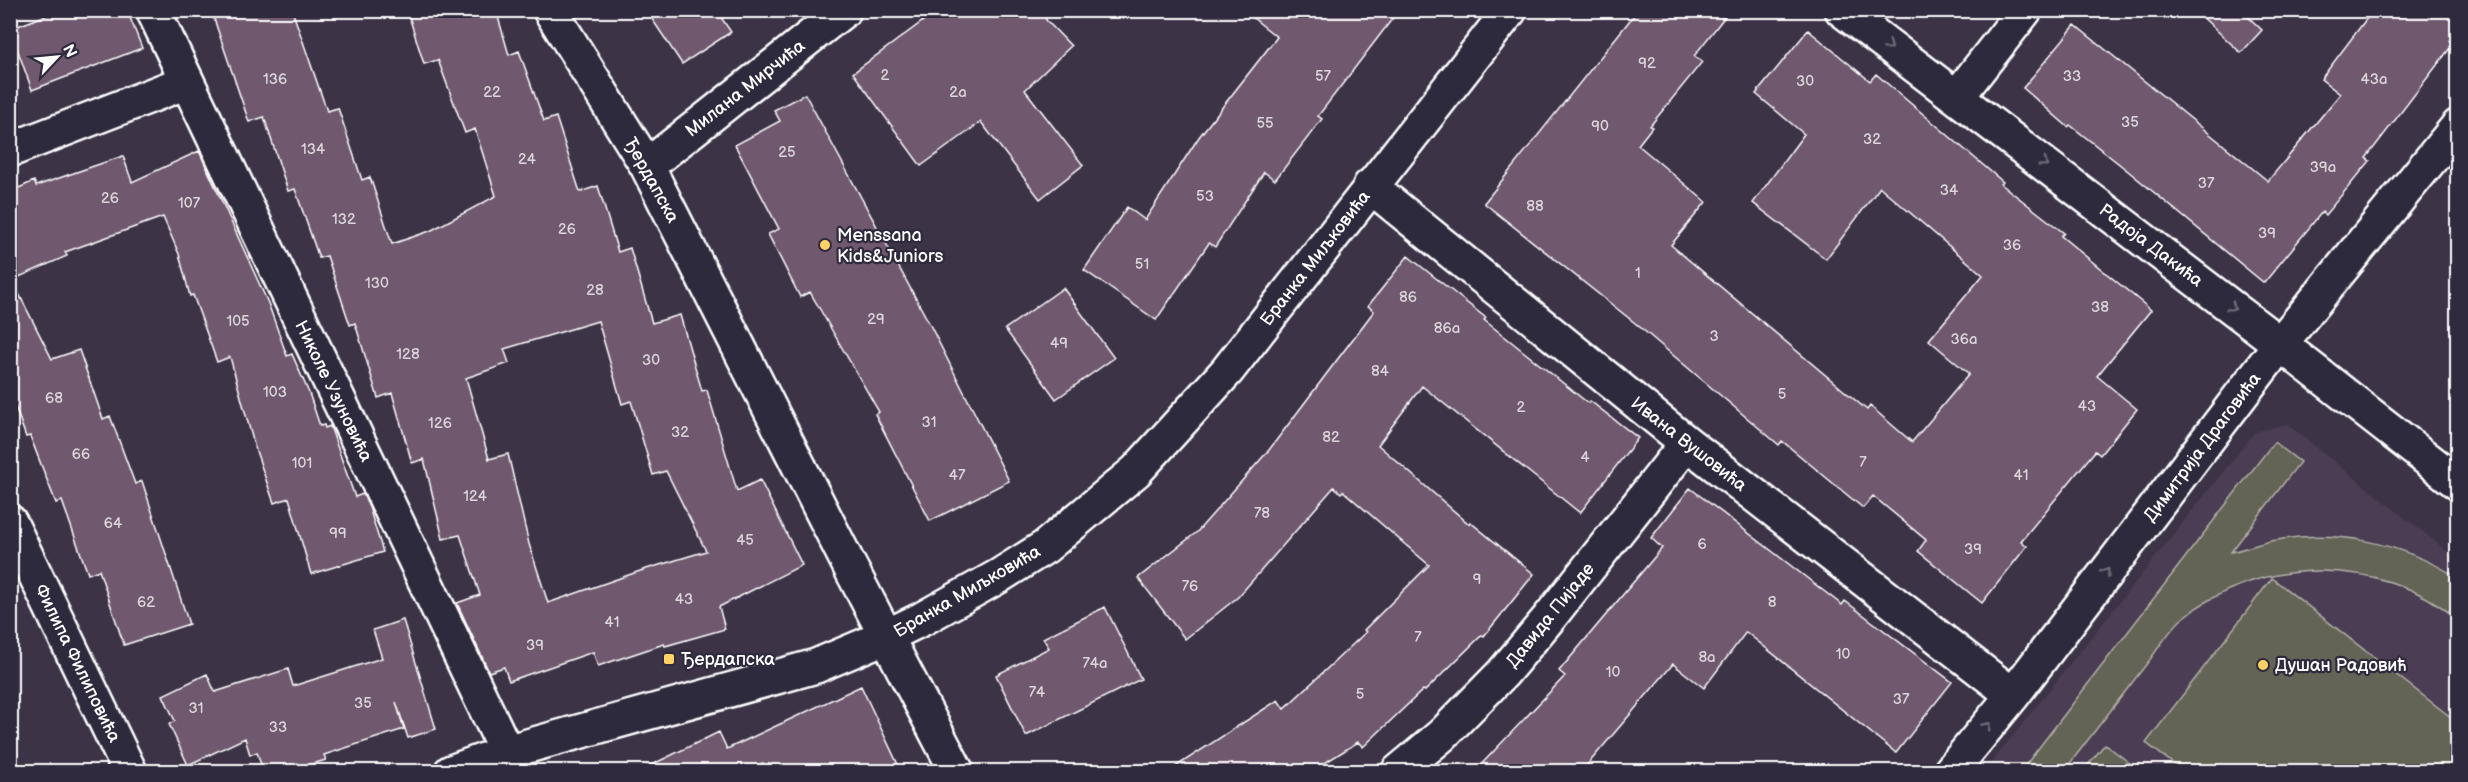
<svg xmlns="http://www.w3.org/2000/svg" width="2468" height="782" font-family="'Balsamiq Sans',sans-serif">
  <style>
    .built { fill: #4b3e53 }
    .green { fill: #646456; stroke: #b2b2aa; stroke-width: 1.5 }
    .building { fill: #6f596e; stroke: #fff; stroke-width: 1.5; fill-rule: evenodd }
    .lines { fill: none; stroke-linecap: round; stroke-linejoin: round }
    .street-casing { stroke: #fff; stroke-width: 38 }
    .secondary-casing { stroke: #fff; stroke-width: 38 }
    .street { stroke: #2f2a3d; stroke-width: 33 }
    .secondary { stroke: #2f2a3d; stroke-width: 33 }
    .oneway { stroke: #6d6a77 }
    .poi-dot { fill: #ffd166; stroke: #2f2a3d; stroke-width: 2 }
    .labels { text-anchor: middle; stroke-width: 4.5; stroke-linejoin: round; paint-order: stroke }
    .number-label { font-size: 15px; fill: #dbd6db }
    .street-label { font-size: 18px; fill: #fff; stroke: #2f2a3d }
    .poi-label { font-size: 18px; fill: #fff; stroke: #2f2a3d; text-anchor: start }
  </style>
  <rect width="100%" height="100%" fill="#3c3347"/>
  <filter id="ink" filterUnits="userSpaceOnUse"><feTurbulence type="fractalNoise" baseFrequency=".0167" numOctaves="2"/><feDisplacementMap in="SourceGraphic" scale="12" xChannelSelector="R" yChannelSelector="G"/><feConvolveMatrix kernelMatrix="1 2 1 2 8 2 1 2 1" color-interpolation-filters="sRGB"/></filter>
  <g filter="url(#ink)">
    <path class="built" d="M2287,424L2457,559V771L1984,772L2255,432Z"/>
    <path class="green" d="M2274,442L2300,462L2231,552C2244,549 2258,544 2271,541C2336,528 2401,543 2457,577V619C2383,555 2257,555 2182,619C2168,631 2157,651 2145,666C2118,701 2091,736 2064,771H2021Z
      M2272,578L2457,722V771H2183L2146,743Z
      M2105,744L2140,771H2083Z"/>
    <path class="building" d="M60,10H127L142,48L32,90L10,29Z
      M211,10H292L327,111L338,108L362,180L370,177L392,244L430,231L496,196L475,129L465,133L438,60L424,64L407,10H496L509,55L519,51L544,121L556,117L580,192L598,186L618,252L630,248L652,323L680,315L702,391L707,390L737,491L760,480L802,565L719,607L725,629L665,646L664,644L598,666L593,652L509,681L504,667L489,672L457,603L480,595L460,535L443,539L424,459L412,463L392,393L378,398L355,323L350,325L327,256L319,258L295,189L288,191L264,117L249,122ZM598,321L622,404L631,401L653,475L666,471L706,551L643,570L548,603L529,544L508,454L489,459L466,378L509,363L504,349Z
      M646,10H716L731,32L682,64Z
      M938,10H1046V20L1071,46L1025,90L1083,165L1040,199L981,122L921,166L853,73Z
      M1243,10H1399L1318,116L1322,119L1275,180L1264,172L1215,247L1209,243L1156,320L1084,270L1127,207L1145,220L1199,137L1277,37Z
      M1638,10H1730L1694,56L1702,62L1650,126L1652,127L1638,145L1706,202L1671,245L1867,410L1870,406L1912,442L1969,374L1929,340L1983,275L1880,187L1826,259L1753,203L1804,134L1756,94L1808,30L1870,81L1876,74L2003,182L2001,184L2064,233L2061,236L2151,310L2097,376L2137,409L2100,455L2095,451L2021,541L2027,546L1982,603L1918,551L1926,540L1873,496L1863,508L1782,441L1779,445L1635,323L1484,203Z
      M2195,10H2241L2262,30L2241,53Z
      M2373,10H2457V39L2366,158L2370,161L2325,215L2322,212L2264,283L2128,171L2070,125L2068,127L2023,88L2075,25L2268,181L2340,94L2321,79Z
      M805,94L927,319L1009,481L930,521L875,414L879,412L830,327L810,292L800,297L768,234L779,229L735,145L780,121L774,110Z
      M199,151L268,303L287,356L292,354L309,393L320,426L324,425L325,428L330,426L355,497L363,494L369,507L383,552L311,574L289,498L274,503L255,448L230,357L217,362L193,295L190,296L179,254L163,217L65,252L67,256L12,280L52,359L79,350L103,419L110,416L135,484L142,481L189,624L124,645L99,570L88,574L62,501L56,503L30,436L26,437L10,392V192L34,181L36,186L123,156L132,182Z
      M1408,256L1486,318L1484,320L1588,403L1590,401L1638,438L1580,513L1422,386L1378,445L1469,524L1470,522L1534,574L1484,636L1482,635L1425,691L1423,690L1363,747L1358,742L1312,771H1169L1278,700L1284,709L1366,632L1364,630L1429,565L1343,491L1341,493L1334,487L1238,597L1185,639L1138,578L1197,532L1269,450L1374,311L1368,306Z
      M1063,288L1114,358L1056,399L1005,329Z
      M1690,488L1842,605L1845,601L1952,682L1896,753L1746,632L1704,688L1673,664L1582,771H1475L1565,676L1559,671L1662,548L1651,538Z
      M1105,607L1141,679L1026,736L996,675L1049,648L1043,638Z
      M403,620L436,729L408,738L396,702L404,729L324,755L326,760L287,771H263L257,752L250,755L245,738L188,765L169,724L175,721L163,695L207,674L215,692L288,669L293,686L382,658L373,630Z
      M861,686L901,771H639L719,732L727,749Z"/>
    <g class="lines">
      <defs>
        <path id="street" d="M153,10L516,772
          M550,10L647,166L849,565L957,772
          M1842,10L2280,344L2458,483
          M1957,97L2025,10
          M10,150L186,82
          M647,166L844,10
          M1370,186L1687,443L2013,695
          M10,522L130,772
          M1398,772L1442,735L1503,673L1549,618L1687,443
          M1950,772L2013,695L2280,344L2458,126"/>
        <path id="secondary" d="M451,772L506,752L816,666L887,636L922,619L999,576L1045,547L1136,471L1227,371L1510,10"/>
      </defs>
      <use href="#street" class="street-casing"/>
      <use href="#secondary" class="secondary-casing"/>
      <use href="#street" class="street"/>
      <use href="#secondary" class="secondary"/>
    </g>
    <defs><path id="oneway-chevron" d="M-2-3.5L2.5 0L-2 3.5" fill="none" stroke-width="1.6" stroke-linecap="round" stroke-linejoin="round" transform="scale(1.5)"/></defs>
    <g class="oneway">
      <use href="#oneway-chevron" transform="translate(1889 46) rotate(37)"/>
      <use href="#oneway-chevron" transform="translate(2044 163) rotate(37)"/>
      <use href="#oneway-chevron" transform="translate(2232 307) rotate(37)"/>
      <use href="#oneway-chevron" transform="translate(2106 572) rotate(-53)"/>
      <use href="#oneway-chevron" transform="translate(1987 726) rotate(-50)"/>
    </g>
  </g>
  <g class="poi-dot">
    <circle cx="825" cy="245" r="6"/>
    <rect x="663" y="653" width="12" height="12" rx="3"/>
    <circle cx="2263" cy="665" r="6"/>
  </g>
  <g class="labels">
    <g class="number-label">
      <text x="1647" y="68">92</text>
      <text x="885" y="80">2</text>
      <text x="1323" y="81">57</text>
      <text x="2072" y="81">33</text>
      <text x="275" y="84">136</text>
      <text x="2374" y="84">43a</text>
      <text x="1805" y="86">30</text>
      <text x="492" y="97">22</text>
      <text x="958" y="97">2a</text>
      <text x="2130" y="127">35</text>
      <text x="1265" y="128">55</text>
      <text x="1600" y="131">90</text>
      <text x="1872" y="144">32</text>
      <text x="313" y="154">134</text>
      <text x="787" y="157">25</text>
      <text x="527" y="164">24</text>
      <text x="2323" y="172">39a</text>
      <text x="2206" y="188">37</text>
      <text x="1949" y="195">34</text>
      <text x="1205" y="201">53</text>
      <text x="110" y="203">26</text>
      <text x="189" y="208">107</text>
      <text x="1535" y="211">88</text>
      <text x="344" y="224">132</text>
      <text x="567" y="234">26</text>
      <text x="2267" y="238">39</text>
      <text x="2012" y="250">36</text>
      <text x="1142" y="269">51</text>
      <text x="1638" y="278">1</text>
      <text x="377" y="288">130</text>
      <text x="595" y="295">28</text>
      <text x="1408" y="302">86</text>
      <text x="2100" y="312">38</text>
      <text x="876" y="324">29</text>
      <text x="238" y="326">105</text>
      <text x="1447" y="333">86a</text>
      <text x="1714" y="341">3</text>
      <text x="1964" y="344">36a</text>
      <text x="1059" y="348">49</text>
      <text x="408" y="359">128</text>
      <text x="651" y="365">30</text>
      <text x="1380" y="376">84</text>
      <text x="275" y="397">103</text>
      <text x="1782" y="399">5</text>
      <text x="54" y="403">68</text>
      <text x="2087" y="411">43</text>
      <text x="1521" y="412">2</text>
      <text x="929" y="427">31</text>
      <text x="440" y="428">126</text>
      <text x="680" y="437">32</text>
      <text x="1331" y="442">82</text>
      <text x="81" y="459">66</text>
      <text x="1585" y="462">4</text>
      <text x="1863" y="467">7</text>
      <text x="302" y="468">101</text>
      <text x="957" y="480">47</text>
      <text x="2021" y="480">41</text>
      <text x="475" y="501">124</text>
      <text x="1262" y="518">78</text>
      <text x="113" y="528">64</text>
      <text x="338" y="538">99</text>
      <text x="745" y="545">45</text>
      <text x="1702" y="549">6</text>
      <text x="1973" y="554">39</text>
      <text x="1477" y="584">9</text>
      <text x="1190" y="591">76</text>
      <text x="684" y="604">43</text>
      <text x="146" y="607">62</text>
      <text x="1772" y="607">8</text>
      <text x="612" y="627">41</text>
      <text x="1418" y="642">7</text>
      <text x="535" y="650">39</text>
      <text x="1843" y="659">10</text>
      <text x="1707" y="662">8a</text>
      <text x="1095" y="668">74a</text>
      <text x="1613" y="677">10</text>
      <text x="1037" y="697">74</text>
      <text x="1360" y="699">5</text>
      <text x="1901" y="704">37</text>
      <text x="363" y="708">35</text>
      <text x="196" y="713">31</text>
      <text x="278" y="732">33</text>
    </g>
    <g class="street-label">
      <text transform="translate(745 88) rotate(-38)" y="6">Милана Мирчића</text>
      <text transform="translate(652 180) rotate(61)" y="6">Ђердапска</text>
      <text transform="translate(2151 245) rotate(37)" y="6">Радоја Дакића</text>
      <text transform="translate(1315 258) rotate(-52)" y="6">Бранка Миљковића</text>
      <text transform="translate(334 391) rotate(64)" y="6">Николе Узуновића</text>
      <text transform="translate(1689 444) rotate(38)" y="6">Ивана Вушовића</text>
      <text transform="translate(2202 447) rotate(-53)" y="6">Димитрија Драговића</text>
      <text transform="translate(967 591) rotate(-30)" y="6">Бранка Миљковића</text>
      <text transform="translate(1550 615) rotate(-51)" y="6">Давида Пијаде</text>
      <text transform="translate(78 663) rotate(64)" y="6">Филипа Филиповића</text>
    </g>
    <g class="poi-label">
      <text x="837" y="241">Menssana<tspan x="837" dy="21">Kids&amp;Juniors</tspan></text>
      <text x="681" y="665">Ђердапска</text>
      <text x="2275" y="671">Душан Радовић</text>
    </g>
  </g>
  <rect width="2468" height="782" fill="none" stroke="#2f2a3d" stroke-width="36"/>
  <rect x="18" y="18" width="2432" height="746" fill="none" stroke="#fff" stroke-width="2" filter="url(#ink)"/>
  <g transform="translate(57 57) rotate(64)" stroke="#2f2a3d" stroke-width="4.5" paint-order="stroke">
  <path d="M0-4.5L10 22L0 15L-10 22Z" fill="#ffffff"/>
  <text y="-9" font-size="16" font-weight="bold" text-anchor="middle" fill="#ffffff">N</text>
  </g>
</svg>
